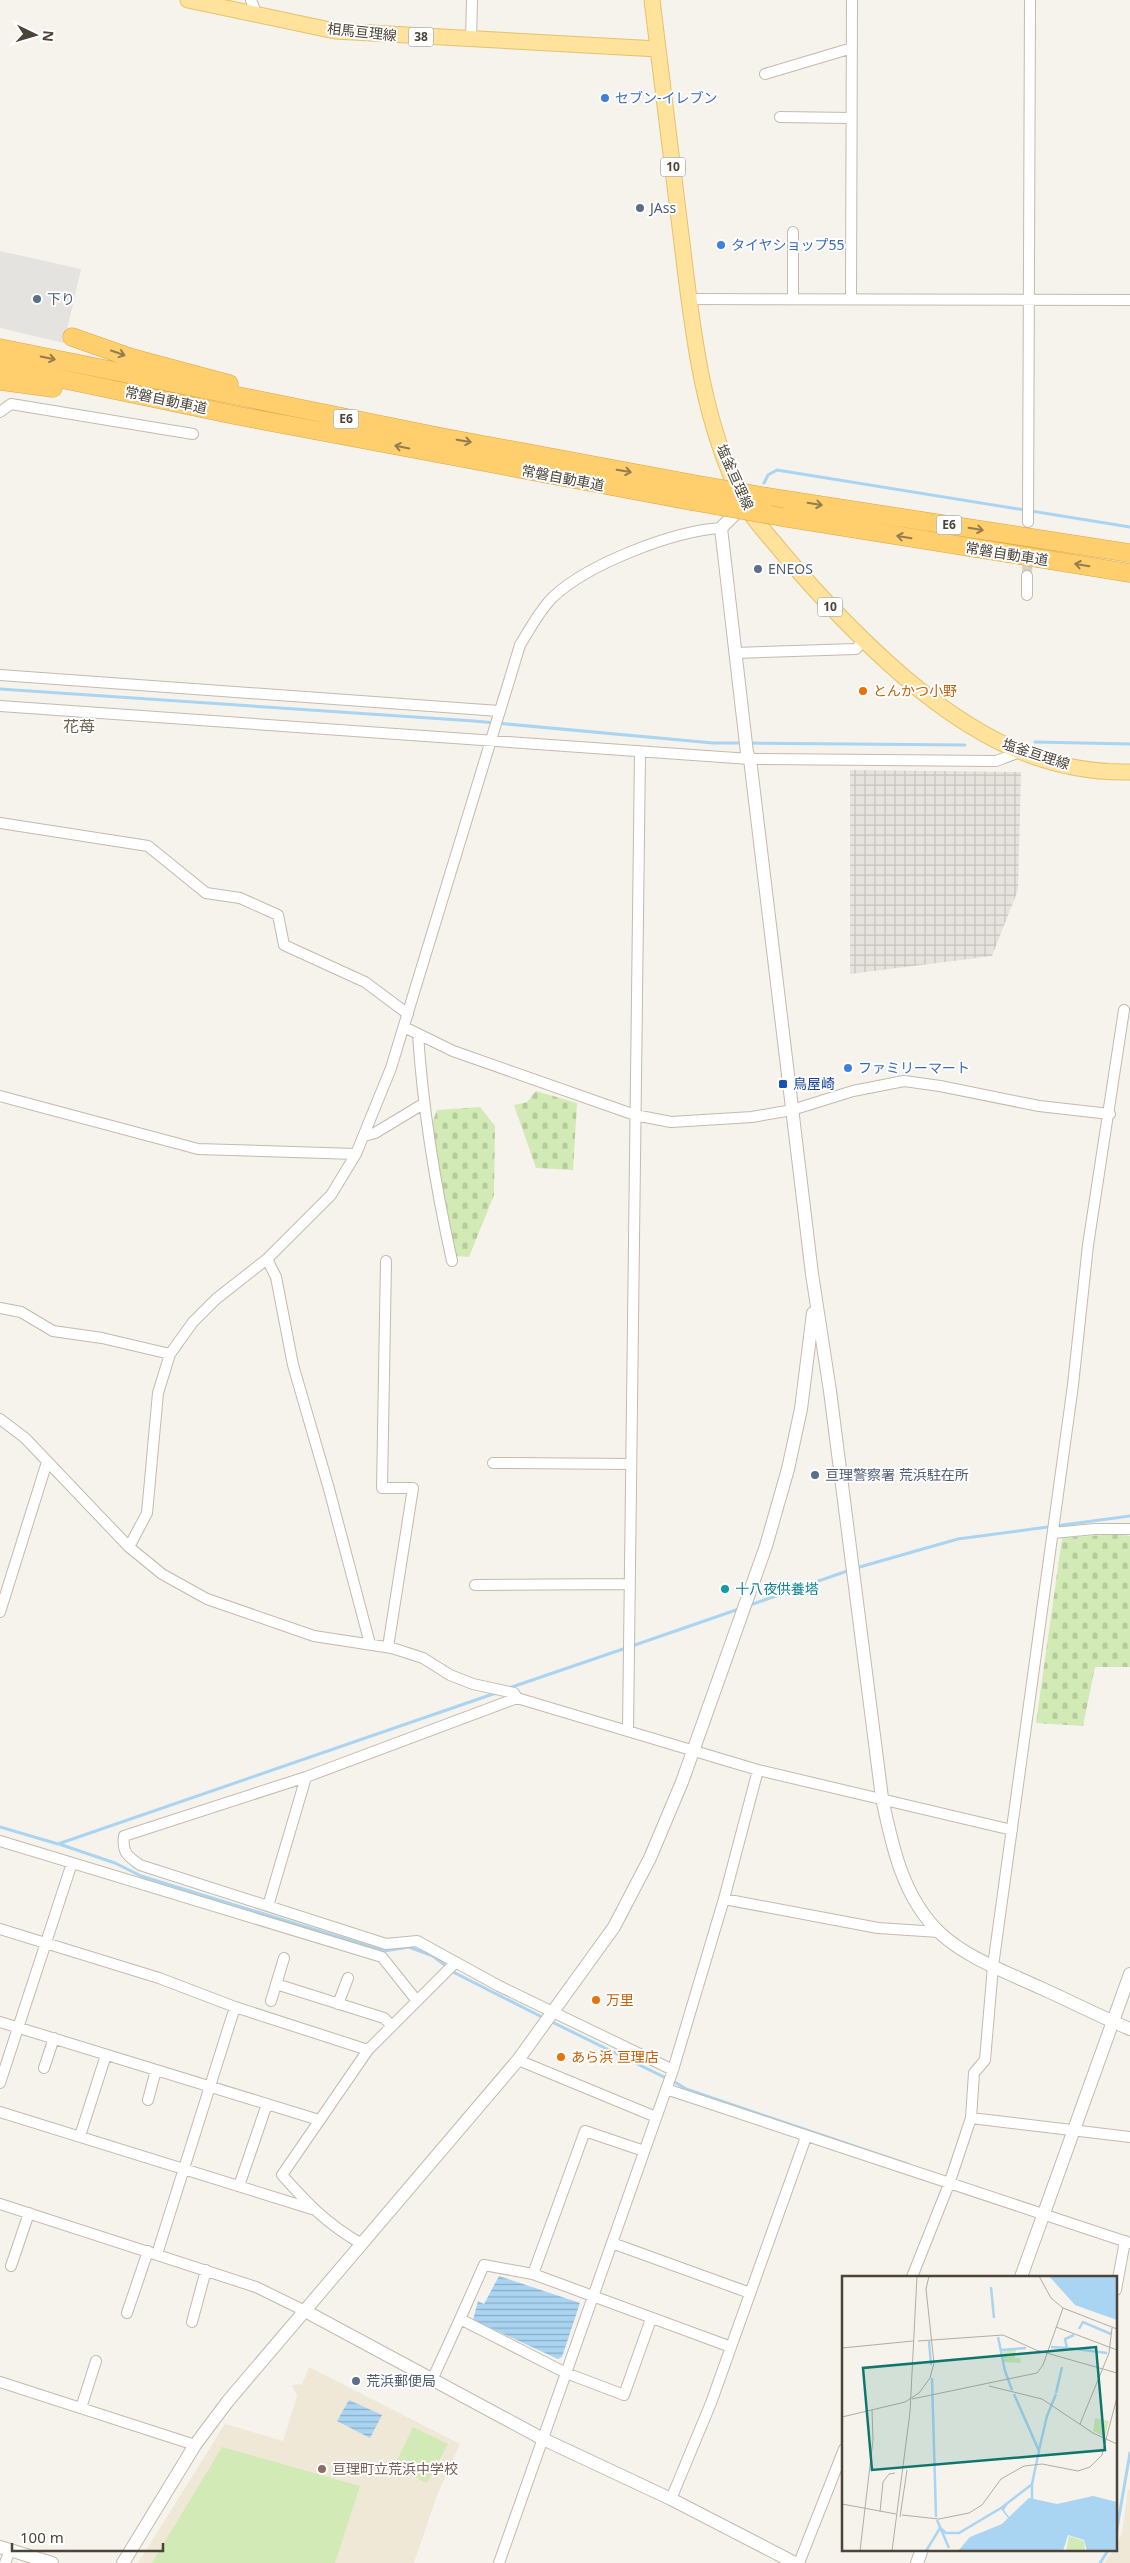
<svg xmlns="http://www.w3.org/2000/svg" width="1130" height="2563" font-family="'Noto Sans','Noto Sans JP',sans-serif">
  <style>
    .industrial { fill: url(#industrial-grid) }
    .education { fill: #efe8d6 }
    .cemetery { fill: url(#cemetery-stones) }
    .garden { fill: #d2eab5 }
    .parking { fill: #e5e3e0 }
    .water { fill: url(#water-rules) }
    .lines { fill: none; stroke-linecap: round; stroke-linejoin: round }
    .stream { stroke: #a9d4f2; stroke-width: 3 }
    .minor-tunnel { stroke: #d4d0c8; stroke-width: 10; stroke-dasharray: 10 5; stroke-linecap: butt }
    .minor-casing { stroke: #c2bbae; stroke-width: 12 }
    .tertiary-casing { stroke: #c2bbae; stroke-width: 14 }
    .primary-casing { stroke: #e6c16a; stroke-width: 17 }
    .motorway-casing { stroke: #e0a43c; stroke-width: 19 }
    .minor { stroke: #fff; stroke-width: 10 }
    .tertiary { stroke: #fff; stroke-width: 12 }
    .primary { stroke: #ffe39c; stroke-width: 15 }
    .motorway { stroke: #ffcf6e; stroke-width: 18 }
    .motorway-bridge-casing { stroke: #e0a43c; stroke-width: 19; stroke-linecap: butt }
    .motorway-bridge { stroke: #ffcf6e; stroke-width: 18 }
    .oneway { stroke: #937c4e }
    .shop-dot { fill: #3f7fe0; stroke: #fff; stroke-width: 2 }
    .service-dot { fill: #5c6f8a; stroke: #fff; stroke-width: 2 }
    .food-dot { fill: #e8710a; stroke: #fff; stroke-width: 2 }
    .transit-dot { fill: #1a4fb4; stroke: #fff; stroke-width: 2 }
    .culture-dot { fill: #0f9aa8; stroke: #fff; stroke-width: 2 }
    .education-dot { fill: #8d6e63; stroke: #fff; stroke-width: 2 }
    .labels { text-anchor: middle; stroke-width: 4; stroke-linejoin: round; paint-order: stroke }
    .shield { fill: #fff; stroke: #817c74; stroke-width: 1 }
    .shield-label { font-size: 12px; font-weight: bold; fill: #4b4439 }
    .street-label { font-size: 14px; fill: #4b4439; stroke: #fff }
    .shop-label { font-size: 14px; fill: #366cbe; stroke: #fff; text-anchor: start }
    .service-label { font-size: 14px; fill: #4e5e75; stroke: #fff; text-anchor: start }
    .food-label { font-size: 14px; fill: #c56008; stroke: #fff; text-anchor: start }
    .transit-label { font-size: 14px; fill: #164399; stroke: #fff; text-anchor: start }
    .culture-label { font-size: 14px; fill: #0d838f; stroke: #fff; text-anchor: start }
    .education-label { font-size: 14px; fill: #785e54; stroke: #fff; text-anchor: start }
    .quarter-label { font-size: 16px; fill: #6e6250; stroke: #fff }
    .inset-river { fill: none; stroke: #a9d4f2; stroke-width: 2.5 }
    .inset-road { fill: none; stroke: #b2ada4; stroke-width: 1 }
    .view { fill: #0f766e; fill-opacity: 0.15; stroke: #0f766e; stroke-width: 2.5 }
    .inset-edge { fill: none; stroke: #4b4439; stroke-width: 2.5 }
  </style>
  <defs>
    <pattern id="industrial-grid" width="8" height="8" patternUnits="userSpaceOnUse" patternTransform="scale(1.25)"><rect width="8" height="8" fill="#e6e2dd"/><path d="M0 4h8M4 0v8" fill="none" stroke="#c7c3be"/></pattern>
    <pattern id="cemetery-stones" width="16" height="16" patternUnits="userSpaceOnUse" patternTransform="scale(1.25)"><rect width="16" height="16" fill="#d2eab5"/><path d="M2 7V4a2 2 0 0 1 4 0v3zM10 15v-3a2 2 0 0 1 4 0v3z" fill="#b6ca9c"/></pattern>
    <pattern id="water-rules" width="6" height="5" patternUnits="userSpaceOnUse" patternTransform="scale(1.25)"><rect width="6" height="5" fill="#a9d4f2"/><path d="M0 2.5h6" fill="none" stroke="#8caec5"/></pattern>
  </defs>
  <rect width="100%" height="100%" fill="#f6f3ec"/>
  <path class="industrial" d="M850,770L1021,772L1018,890L992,956L850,974Z"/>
  <path class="education" d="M309,2367L460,2444L437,2495L414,2563H138L225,2424L283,2441L297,2396L292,2385L302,2384Z
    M1128,2489L1130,2490V2563H1104L1114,2549H1116L1122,2532Z"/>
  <path class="cemetery" d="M536,1091L577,1103L573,1170L536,1168L514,1105L527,1102Z
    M480,1107L495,1126L494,1195L469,1257L455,1256L431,1126L437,1110Z
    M1116,1534L1130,1536V1667H1095L1083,1726L1036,1723L1062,1538Z"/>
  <path class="garden" d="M413,2427L448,2444L427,2483L394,2467Z
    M222,2447L360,2486L335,2563H152Z"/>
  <path class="parking" d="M0,251L81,269L64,343L0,328Z"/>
  <path class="water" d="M499,2276L580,2303L562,2357L558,2359L473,2320L478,2301L484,2304Z
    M349,2400L382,2415L370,2438L337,2421Z"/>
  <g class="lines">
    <path class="stream" d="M764,483L768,475L777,470L1130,527
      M0,689L474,721L713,743H742
      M1035,742L1130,744
      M748,743L965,745
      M856,1568L958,1539L1130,1516
      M750,1605L850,1570
      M632,1646L739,1609
      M509,1688L626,1648
      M0,1827L58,1844L496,1693
      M59,1844L115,1863L141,1876L384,1951L409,1947L433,1956L455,1973L544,2018
      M550,2021L664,2077
      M673,2081L686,2089L907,2164
      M1116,2534L1130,2453
      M1100,2563L1109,2549"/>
    <path class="minor-tunnel" d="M1027,576L1028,533"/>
    <defs>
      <path id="minor" d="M251,0L257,15
        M471,39L472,0
        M765,74L852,48
        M780,117L851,118
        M793,232V299
        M689,299L1130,300
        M851,299L852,0
        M0,412L11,404L193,434
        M1028,522L1030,0
        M1027,576V595
        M735,653L856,649L863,641
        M0,675L499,711
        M0,706L750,759L996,761L1020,752
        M0,823L148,846L206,893L240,898L278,915L284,945L365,982L408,1014
        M404,1027L453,1051L635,1115L671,1122L752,1117L792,1110L853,1091L904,1081L940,1086L1039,1106L1110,1114
        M418,1034C423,1113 435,1184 452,1261
        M0,1096L198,1149L356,1154
        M364,1136L375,1133L423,1104
        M267,1259L276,1277L293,1365L329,1489L370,1644
        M386,1261L382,1488H413L388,1647
        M0,1308L21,1312L53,1331L102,1338L170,1354
        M0,1419L25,1438L129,1547L162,1574L207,1599L314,1636L392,1648L423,1658L450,1675L473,1684L514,1693L517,1698L758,1770L1012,1830
        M493,1463L631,1464
        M1053,1533L1095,1529H1130
        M129,1547L147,1513L158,1393L170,1354L193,1322L216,1299L267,1259L331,1195L356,1154L391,1068L520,645C530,629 539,611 553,597C588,564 673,531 721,528
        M475,1585L630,1584
        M0,1612L47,1462
        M517,1698L306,1777L124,1836C122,1852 127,1856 140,1865L386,1944L417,1941L499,1986L673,2070
        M628,1730L640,753
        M0,1841L382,1957L417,2001
        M724,1899L878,1928L939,1932
        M268,1906L306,1777
        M0,1929L159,1978L235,2007L368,2050
        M276,1984L384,2018L392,2026
        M271,2001L284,1958
        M338,2004L348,1978
        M0,2022L319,2120
        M518,2060L656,2117
        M44,2068L54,2038
        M0,2083L72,1863
        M666,2089L1130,2243
        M148,2100L156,2070
        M0,2112L312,2209
        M971,2118L1130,2137
        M80,2136L106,2055
        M239,2186L267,2104
        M0,2204L256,2287L305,2311
        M360,2243C326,2223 308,2204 282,2175L368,2050L455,1963
        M612,2243L750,2293
        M157,2254L235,2007
        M11,2266L29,2213
        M533,2274L585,2131L644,2151
        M912,2277L949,2184L971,2118L974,2073L985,2060L993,1966L1073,1385L1088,1245L1124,1010
        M1116,2290L1125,2241
        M127,2313L148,2251
        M651,2319L624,2395L566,2373L460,2319L484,2265L533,2274L731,2347
        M192,2322L206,2270
        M432,2380L460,2319
        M0,2382L195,2445
        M81,2408L96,2361
        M671,2499L711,2403L806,2137
        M5,2563L10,2550
        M499,2563L673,2070L724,1899L758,1770
        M799,2563L844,2449"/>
      <path id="tertiary" d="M743,506L721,528L747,753L750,759L812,1274L830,1391L882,1798C892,1846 903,1898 940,1933C968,1959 1009,1973 1043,1989C1072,2002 1101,2017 1130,2029
        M1021,2277L1130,1974
        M305,2311L543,2439L671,2499L795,2563
        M0,2547L52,2563
        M123,2563L195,2445L228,2401L518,2060L614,1927L650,1858L682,1782L766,1546L788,1469L801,1409L813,1313
        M917,2563L922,2549"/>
      <path id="primary" d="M188,0L335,31L658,49
        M652,0C662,78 671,157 681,235C692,325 701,421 744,503C753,520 769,536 781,551C819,596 859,638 904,677C970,733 1041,774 1130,772"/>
      <path id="motorway" d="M72,337L132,358L229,384
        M0,348L441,437L694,484
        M0,366L234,415L691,501
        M0,381L53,388
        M767,497L1130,553
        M782,517L1130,573"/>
    </defs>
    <use href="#minor" class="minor-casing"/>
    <use href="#tertiary" class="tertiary-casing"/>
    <use href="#primary" class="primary-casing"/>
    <use href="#motorway" class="motorway-casing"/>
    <use href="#minor" class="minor"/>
    <use href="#tertiary" class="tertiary"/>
    <use href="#primary" class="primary"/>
    <use href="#motorway" class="motorway"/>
    <defs>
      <path id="motorway-bridge" d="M694,484L767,497
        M691,501L782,517"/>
    </defs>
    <use href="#motorway-bridge" class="motorway-bridge-casing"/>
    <use href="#motorway-bridge" class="motorway-bridge"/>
  </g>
  <defs><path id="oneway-shaft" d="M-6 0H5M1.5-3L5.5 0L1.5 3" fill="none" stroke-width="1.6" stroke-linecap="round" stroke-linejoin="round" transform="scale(1.25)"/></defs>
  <g class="oneway">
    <use href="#oneway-shaft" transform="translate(118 353) rotate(19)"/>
    <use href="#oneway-shaft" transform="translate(48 358) rotate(12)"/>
    <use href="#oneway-shaft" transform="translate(464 441) rotate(10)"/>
    <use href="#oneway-shaft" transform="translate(402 447) rotate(-169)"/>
    <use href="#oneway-shaft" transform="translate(624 471) rotate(10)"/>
    <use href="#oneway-shaft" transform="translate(815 504) rotate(9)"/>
    <use href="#oneway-shaft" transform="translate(976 529) rotate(9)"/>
    <use href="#oneway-shaft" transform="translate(904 537) rotate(-171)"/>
    <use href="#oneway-shaft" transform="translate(1082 565) rotate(-171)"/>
  </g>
  <g class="shop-dot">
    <circle cx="605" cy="98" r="5"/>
    <circle cx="721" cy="245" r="5"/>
    <circle cx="848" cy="1068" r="5"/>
  </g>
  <g class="service-dot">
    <circle cx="640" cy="208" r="5"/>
    <circle cx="37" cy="299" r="5"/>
    <circle cx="758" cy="569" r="5"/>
    <circle cx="815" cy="1475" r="5"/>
    <circle cx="356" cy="2381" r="5"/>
  </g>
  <g class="food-dot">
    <circle cx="863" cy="691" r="5"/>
    <circle cx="596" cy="2000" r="5"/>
    <circle cx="561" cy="2057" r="5"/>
  </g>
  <rect class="transit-dot" x="778" y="1079" width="10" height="10" rx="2.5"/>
  <circle class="culture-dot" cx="725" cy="1589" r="5"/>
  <circle class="education-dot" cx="322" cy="2469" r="5"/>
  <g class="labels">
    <g class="shield">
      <rect x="408.5" y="27.5" width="25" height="19" rx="4"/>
      <rect x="660.5" y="157.5" width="25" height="19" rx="4"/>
      <rect x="333.5" y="409.5" width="25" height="19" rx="4"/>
      <rect x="936.5" y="515.5" width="25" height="19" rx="4"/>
      <rect x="817.5" y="597.5" width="25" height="19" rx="4"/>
    </g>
    <g class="shield-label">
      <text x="421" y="41">38</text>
      <text x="673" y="171">10</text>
      <text x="346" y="423">E6</text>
      <text x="949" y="529">E6</text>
      <text x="830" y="611">10</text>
    </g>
    <g class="street-label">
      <text transform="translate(362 32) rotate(6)" y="5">相馬亘理線</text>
      <text transform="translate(166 400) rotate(12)" y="5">常磐自動車道</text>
      <text transform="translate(735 477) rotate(66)" y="5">塩釜亘理線</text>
      <text transform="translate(563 478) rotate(11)" y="5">常磐自動車道</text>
      <text transform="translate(1007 554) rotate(9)" y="5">常磐自動車道</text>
      <text transform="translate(1036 754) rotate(18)" y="5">塩釜亘理線</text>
    </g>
    <g class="shop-label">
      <text x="615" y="103">セブン-イレブン</text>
      <text x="731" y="250">タイヤショップ55</text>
      <text x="858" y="1073">ファミリーマート</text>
    </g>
    <g class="service-label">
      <text x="650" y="213">JAss</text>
      <text x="47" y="304">下り</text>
      <text x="768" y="574">ENEOS</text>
      <text x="825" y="1480">亘理警察署 荒浜駐在所</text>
      <text x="366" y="2386">荒浜郵便局</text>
    </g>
    <g class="food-label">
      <text x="873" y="696">とんかつ小野</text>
      <text x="606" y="2005">万里</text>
      <text x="571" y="2062">あら浜 亘理店</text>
    </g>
    <g class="transit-label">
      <text x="793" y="1089">鳥屋崎</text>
    </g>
    <g class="culture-label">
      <text x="735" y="1594">十八夜供養塔</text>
    </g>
    <g class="education-label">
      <text x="332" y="2474">亘理町立荒浜中学校</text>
    </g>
    <g class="quarter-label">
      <text x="79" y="732">花苺</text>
    </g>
  </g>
  <g transform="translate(842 2276)">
    <rect width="275" height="275" fill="#f6f3ec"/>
    <path d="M227,260L242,265L243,275H224Z" fill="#d2eab5"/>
    <path d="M174,73L173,82H178L179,87L162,86L161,74Z" fill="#d2eab5"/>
    <path d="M253,142L267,145L263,161L251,155Z" fill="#d2eab5"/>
    <path d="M207,0H275V44L233,29ZM251,220L275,226V275H245L242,264L226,259L221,275H116L128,261L160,248L166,242L159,233L166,228L162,234L167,241L187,222L215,228Z" fill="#a9d4f2"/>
    <path class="inset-river" d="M149,11L152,42M237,53L241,46L269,58M156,61L163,95L170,114M87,65L89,89M209,71L225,72M225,72L223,63L232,59M226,72L265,77M159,74L184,72M90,102L94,241M214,117L220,91M172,118L197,175L190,208V223M197,174L205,140L214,118M95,244L107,272M84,275L98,252L104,257H117L159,232L189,209"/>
    <path class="inset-road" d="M197,0L209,22L221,32L275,53M214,51L275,74M76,65L161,59L194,74L275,97M0,72L71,65M147,110L200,123L251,157L275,168M70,123L195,97L201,89L221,32M0,141L63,126L77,117L88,102L92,87L84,13L87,0M238,148L267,77L270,52M0,228L54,238M38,236L41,206L47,198L53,197M60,239L97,243L127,237L140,229L159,203L182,190L200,188L236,195L248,191L260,179L275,121M58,241L65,194M18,275L31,164L30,134M50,275L68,136L75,0"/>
    <path class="view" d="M254,71L263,174L30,194L21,92Z"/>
    <rect width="275" height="275" class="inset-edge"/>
  </g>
  <g transform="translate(35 35) rotate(95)" stroke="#ffffff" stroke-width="4" paint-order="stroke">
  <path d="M0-4L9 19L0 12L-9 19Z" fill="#4b4439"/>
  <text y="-8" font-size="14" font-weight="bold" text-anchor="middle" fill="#4b4439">N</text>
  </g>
  <path d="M12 2543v8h151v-8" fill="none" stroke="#4b4439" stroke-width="2.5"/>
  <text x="20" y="2543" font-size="15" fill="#4b4439" stroke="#ffffff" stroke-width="4" paint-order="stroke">100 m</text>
</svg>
